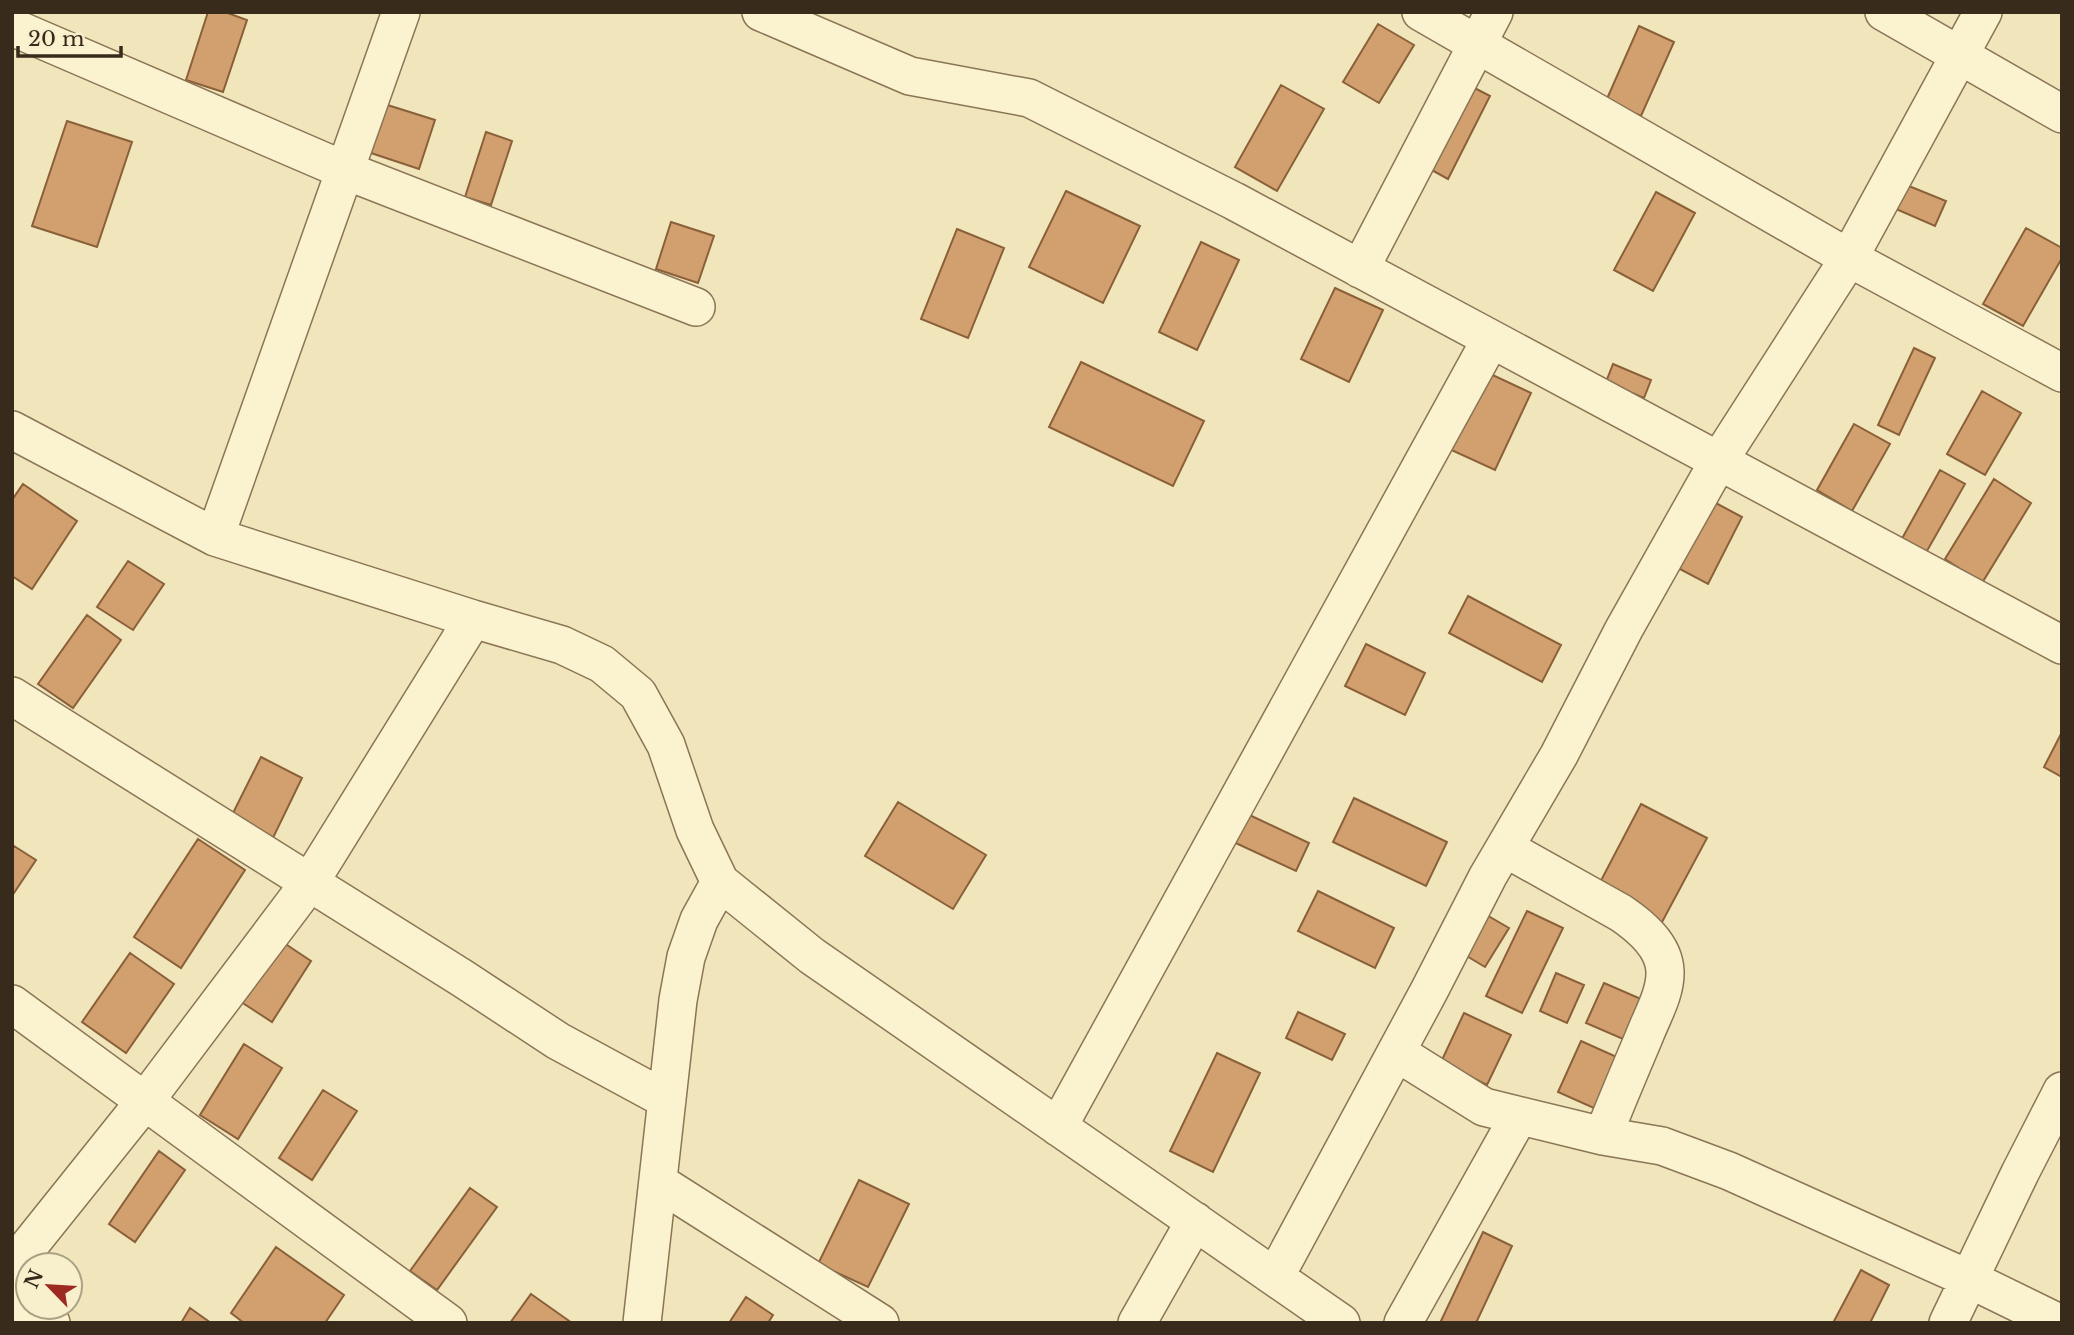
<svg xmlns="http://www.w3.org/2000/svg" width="2074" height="1335" font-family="'Libre Baskerville',serif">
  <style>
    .building { fill: #d2a06f; stroke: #8a6039; stroke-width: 2 }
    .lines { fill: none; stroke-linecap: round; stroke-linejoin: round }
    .minor-casing { stroke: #8a7555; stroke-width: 40 }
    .minor { stroke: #fbf2d0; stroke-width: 37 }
  </style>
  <rect width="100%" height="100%" fill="#f1e5bc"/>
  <path class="building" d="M208,12H225L247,20L223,92L186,80Z
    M1378,24L1414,45L1379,103L1343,82Z
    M1639,26L1674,42L1641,116L1606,101Z
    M1461,81L1490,96L1448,179L1419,163Z
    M1281,85L1324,109L1277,191L1235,167Z
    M378,102L435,120L419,169L362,150Z
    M67,121L132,142L97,247L32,226Z
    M486,132L512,141L491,205L465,197Z
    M1899,182L1946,201L1935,226L1889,206Z
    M1066,191L1140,226L1103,303L1029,267Z
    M1656,192L1695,213L1653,291L1614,270Z
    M671,222L714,236L698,283L656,269Z
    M2026,228L2062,248V258L2023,326L1983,304Z
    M957,229L1004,248L968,338L921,319Z
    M1201,242L1239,260L1197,350L1159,332Z
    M1335,288L1383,310L1349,382L1301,359Z
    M1914,348L1935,358L1899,435L1878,425Z
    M1081,362L1204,421L1173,486L1049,427Z
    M1613,364L1651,380L1644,398L1606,382Z
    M1484,371L1531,393L1495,470L1447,448Z
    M1982,391L2021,413L1985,475L1947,454Z
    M1854,424L1890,444L1852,511L1817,490Z
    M1940,470L1965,484L1923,558L1899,544Z
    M1994,479L2031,503L1982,583L1945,559Z
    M23,484L77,521L32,589L12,576V500Z
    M1712,501L1742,517L1708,584L1678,568Z
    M128,561L164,584L133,630L97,607Z
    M1468,596L1561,645L1542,682L1449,633Z
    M87,615L121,640L73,708L38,684Z
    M1366,644L1425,673L1405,715L1345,686Z
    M2062,732V777L2044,767Z
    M261,757L302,778L271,842L229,821Z
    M1354,798L1447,842L1426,886L1333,842Z
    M898,802L986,855L953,909L865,856Z
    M1641,804L1707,838L1661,924L1596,890Z
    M1241,811L1309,843L1296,871L1227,839Z
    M198,839L245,870L181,968L134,937Z
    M14,846L36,860L12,896V849Z
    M1318,891L1394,928L1375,968L1298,931Z
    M1478,910L1509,928L1485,967L1455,949Z
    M1527,911L1563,928L1522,1013L1486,996Z
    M275,937L311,961L272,1022L235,998Z
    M130,953L174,984L126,1053L82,1022Z
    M1556,973L1584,985L1567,1023L1540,1011Z
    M1604,983L1641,999L1623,1039L1586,1023Z
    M1298,1012L1345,1034L1332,1060L1286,1038Z
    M1464,1013L1511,1035L1487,1085L1441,1062Z
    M1581,1041L1619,1058L1596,1109L1558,1092Z
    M244,1044L282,1068L238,1139L200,1115Z
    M1217,1053L1260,1073L1213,1172L1170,1151Z
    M323,1090L357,1111L312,1180L279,1158Z
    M159,1151L185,1170L135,1242L109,1224Z
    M859,1180L909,1204L868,1287L818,1264Z
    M470,1188L497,1207L437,1290L410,1271Z
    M1483,1232L1512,1246L1476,1323H1440Z
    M276,1247L344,1295L325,1323H244L231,1313Z
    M1861,1270L1889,1285L1870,1323H1833Z
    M531,1294L572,1323H510Z
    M746,1297L773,1315L768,1323H729Z
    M190,1308L211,1323H181Z"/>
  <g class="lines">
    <defs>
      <path id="minor" d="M761,12L910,76L1029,98L1234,201L2062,645
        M1421,12L1849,258L2062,373
        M1884,12L2062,114
        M12,27L344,170L696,307
        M1360,269L1494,12
        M12,430L215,537L473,619L562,645L602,664L638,694L666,745L695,830L720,882L812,956L1341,1323
        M215,537L401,12
        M12,696L462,978L558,1041L667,1100
        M1505,848L1621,913C1640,926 1664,945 1665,971C1666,993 1652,1016 1644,1037C1630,1070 1616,1103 1603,1136
        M12,1004L448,1323
        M1396,1052L1484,1107L1603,1136L1662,1146L1729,1171L1969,1279L2059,1323
        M1058,1127L1491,339
        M658,1182L880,1323
        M12,1267L145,1101L310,882L473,619
        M1275,1277L1429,991L1488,876L1559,755L1624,629L1718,462L1849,258L1983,12
        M12,1297L51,1323
        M642,1323L678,1000L686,957L699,920L720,882
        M1137,1323L1195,1221
        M1403,1323L1519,1116
        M1948,1323L2020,1173L2062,1091"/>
    </defs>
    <use href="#minor" class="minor-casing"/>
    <use href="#minor" class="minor"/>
  </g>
  <rect width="2074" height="1335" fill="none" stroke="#382b1b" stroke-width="28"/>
  <g transform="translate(49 1286) rotate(295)"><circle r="33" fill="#f8efcc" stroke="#aba185" stroke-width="2"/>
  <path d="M0-5L12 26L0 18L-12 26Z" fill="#9d2a20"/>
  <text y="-10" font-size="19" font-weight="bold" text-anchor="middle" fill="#382b1b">N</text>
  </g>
  <path d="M18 46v10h103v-10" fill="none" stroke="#382b1b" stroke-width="3.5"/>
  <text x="28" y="46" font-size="21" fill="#382b1b" stroke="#f8efcc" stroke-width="5" paint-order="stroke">20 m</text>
</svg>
